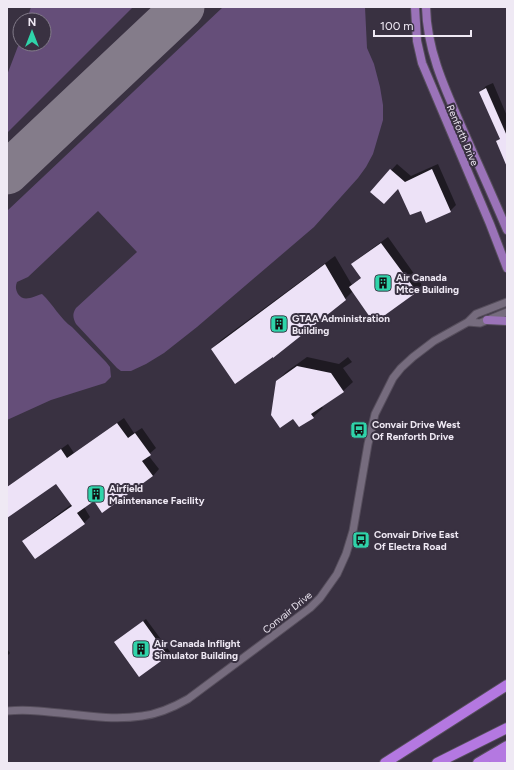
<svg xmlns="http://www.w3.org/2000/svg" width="514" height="770" font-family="Figtree,sans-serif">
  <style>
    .green { fill: #654e79 }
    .shadow { fill: #0007 }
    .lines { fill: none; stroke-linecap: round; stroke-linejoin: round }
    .taxiway { stroke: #847c8a; stroke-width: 17 }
    .runway { stroke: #847c8a; stroke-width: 43 }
    .building { fill: #ede2f7 }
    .minor-casing { stroke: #564e5c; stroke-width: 9 }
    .major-casing { stroke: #564e5c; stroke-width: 10 }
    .highway-casing { stroke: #564e5c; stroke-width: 12 }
    .minor { stroke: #766c7e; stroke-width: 7 }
    .major { stroke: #9b73b9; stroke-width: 8 }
    .highway { stroke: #b478e1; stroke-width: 10 }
    .labels { text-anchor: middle; stroke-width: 4; stroke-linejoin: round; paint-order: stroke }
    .street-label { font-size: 10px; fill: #efe9f4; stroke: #393141 }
    .poi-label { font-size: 10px; font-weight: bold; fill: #efe9f4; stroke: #393141; text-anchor: start }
  </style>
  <rect width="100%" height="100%" fill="#393141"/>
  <path class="green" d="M31,7H133L7,133V75L20,41V44H44V20H27Z
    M223,7H365L367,48L374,64L380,87L383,105V120L373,154L366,167L358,178L314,227L197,327L164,353L146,364L131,371H121L117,368L76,324C73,318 72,314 76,308L137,252L98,211L28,277L17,282C15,287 16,290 18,294C24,303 34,296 42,294C53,304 61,320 72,327L106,362L110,367L111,377L105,383L51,400L7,420V211Z"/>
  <path class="shadow" d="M493,83L507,116V165L497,141L500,138L480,92L486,86Z
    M397,164L411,176L438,164L456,205L450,211L399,187L371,192Z
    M388,237L422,285L416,291H353L345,299L212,349L221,340L335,256L352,285L362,277L352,264L359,258Z
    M307,357L339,364L348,357L352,362L343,368L353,382L343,391L321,406L323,408L313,417L277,381L286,372Z
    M124,418L134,433L142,428L156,448L148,455L159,469L153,476L94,500L84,507L90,517L84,523L23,541L30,535L72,504L57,482L7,516V487L68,444L74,453Z
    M146,619L171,653L139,676L118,639Z
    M7,649L10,653L7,656Z"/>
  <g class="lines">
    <path class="taxiway" d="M79,105L147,30L163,7"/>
    <path class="runway" d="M7,173L183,7"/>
  </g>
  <path class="building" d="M486,88L507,136V167L496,141L500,139L479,92Z
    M390,169L405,182L432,169L451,212L426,223L421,211L410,215L398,189L384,204L370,192Z
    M381,243L417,292L374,323L349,287L361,278L351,264Z
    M325,264L346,300L273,358V357L235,384L211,349Z
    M297,366L331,373L344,392L311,414L314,418L299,427L293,419L280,428L271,415L276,381Z
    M117,423L128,438L135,433L151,455L142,461L153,476L102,513L94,501L77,513L85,524L35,559L22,541L72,506L56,484L7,518V487L61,449L67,458Z
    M143,621L168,656L139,677L114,642Z"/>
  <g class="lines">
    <defs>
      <path id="minor" d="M468,322L480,323L507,312
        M7,711C52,707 97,723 142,716C159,714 174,707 188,699L310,608L320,598L337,574L346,554L353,531L368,444L375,414L393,378L401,368L413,357L434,341L468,322L476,314L507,302"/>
      <path id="major" d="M415,7L417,41L422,63L490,224L507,268
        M426,7C427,52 446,91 464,132C478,164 493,197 507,230
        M487,320L507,321"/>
      <path id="highway" d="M385,763L507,685
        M437,763L507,728
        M478,763L507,746
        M495,763L507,757"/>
    </defs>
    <use href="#minor" class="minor-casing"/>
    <use href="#major" class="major-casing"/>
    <use href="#highway" class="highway-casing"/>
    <use href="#minor" class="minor"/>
    <use href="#major" class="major"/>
    <use href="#highway" class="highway"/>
  </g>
  <defs>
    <symbol id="building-square" viewBox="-11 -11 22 22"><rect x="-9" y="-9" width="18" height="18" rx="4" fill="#2fd4aa" stroke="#393141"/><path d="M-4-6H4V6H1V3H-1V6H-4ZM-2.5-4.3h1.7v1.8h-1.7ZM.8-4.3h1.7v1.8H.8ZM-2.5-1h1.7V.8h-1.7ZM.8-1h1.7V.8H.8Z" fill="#111"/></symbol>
    <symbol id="bus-square" viewBox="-11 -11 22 22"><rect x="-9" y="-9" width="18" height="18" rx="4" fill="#2fd4aa" stroke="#393141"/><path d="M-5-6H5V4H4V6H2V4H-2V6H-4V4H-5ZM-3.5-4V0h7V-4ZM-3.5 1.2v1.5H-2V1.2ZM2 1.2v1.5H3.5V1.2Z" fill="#111"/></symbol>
  </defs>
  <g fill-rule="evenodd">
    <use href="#building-square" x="373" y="273" width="20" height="20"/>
    <use href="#building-square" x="269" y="314" width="20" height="20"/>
    <use href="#bus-square" x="349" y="420" width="20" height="20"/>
    <use href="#building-square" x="86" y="484" width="20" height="20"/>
    <use href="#bus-square" x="351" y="530" width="20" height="20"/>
    <use href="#building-square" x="131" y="639" width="20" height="20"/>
  </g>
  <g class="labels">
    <g class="street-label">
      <text transform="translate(463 135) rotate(67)" y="4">Renforth Drive</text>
      <text transform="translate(287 612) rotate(-39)" y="4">Convair Drive</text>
    </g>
    <g class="poi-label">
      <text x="396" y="281">Air Canada<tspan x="396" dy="12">Mtce Building</tspan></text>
      <text x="292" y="322">GTAA Administration<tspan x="292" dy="12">Building</tspan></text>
      <text x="372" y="428">Convair Drive West<tspan x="372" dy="12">Of Renforth Drive</tspan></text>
      <text x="109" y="492">Airfield<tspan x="109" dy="12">Maintenance Facility</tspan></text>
      <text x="374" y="538">Convair Drive East<tspan x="374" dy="12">Of Electra Road</tspan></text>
      <text x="154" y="647">Air Canada Inflight<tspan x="154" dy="12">Simulator Building</tspan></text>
    </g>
  </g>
  <rect width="514" height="770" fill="none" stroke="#efe9f4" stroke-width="16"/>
  <g transform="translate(32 32)"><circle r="19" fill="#393141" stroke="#827b89"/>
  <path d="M0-3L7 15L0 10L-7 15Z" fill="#2fd4aa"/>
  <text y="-6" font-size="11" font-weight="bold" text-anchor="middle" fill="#efe9f4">N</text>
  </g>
  <path d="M374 30v6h97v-6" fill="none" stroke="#efe9f4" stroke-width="2"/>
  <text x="380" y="30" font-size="12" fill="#efe9f4" stroke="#393141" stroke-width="3" paint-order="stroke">100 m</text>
</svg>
